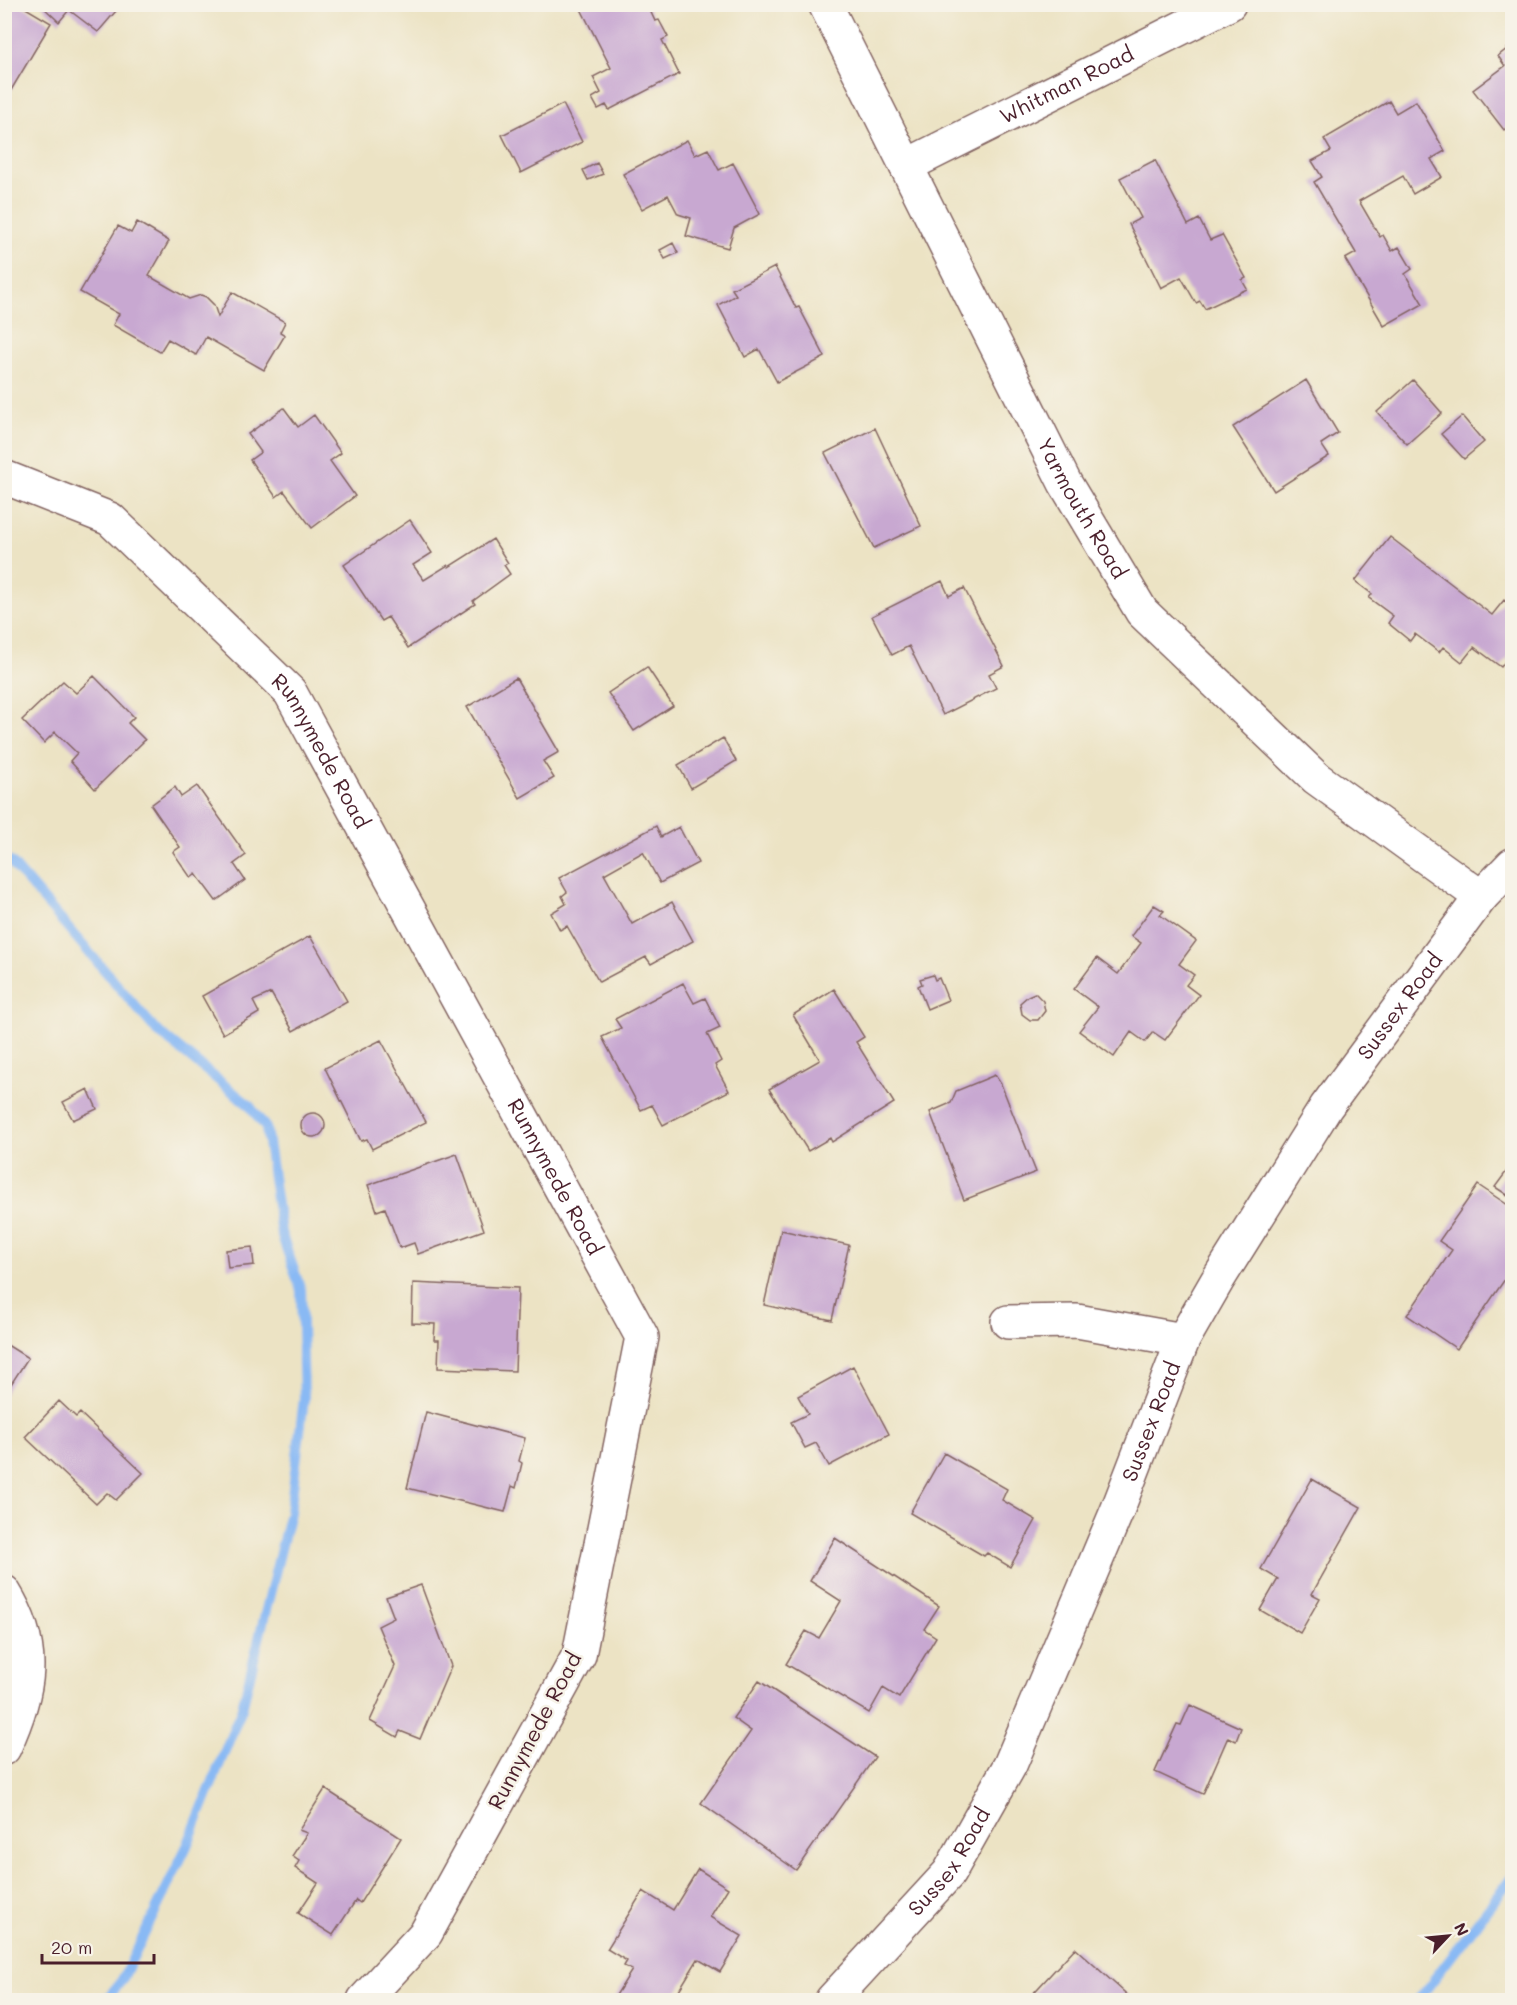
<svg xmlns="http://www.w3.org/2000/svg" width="1517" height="2005" font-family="Mali,sans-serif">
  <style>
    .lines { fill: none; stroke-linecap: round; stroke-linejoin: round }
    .stream { stroke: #89b9f4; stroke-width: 10 }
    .building { fill: #c8a8d1 }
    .street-casing { stroke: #836461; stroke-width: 36 }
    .secondary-casing { stroke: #836461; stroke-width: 36 }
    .street { stroke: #fff; stroke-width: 33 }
    .secondary { stroke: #fff; stroke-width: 33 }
    .labels { text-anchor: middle; stroke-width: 5; stroke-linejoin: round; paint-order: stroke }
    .street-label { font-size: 21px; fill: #4a1f2b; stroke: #f7f3e8 }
  </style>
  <rect width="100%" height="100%" fill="#f7f3e8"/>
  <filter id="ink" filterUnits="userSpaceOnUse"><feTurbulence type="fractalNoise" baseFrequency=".0167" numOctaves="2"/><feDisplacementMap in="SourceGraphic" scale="12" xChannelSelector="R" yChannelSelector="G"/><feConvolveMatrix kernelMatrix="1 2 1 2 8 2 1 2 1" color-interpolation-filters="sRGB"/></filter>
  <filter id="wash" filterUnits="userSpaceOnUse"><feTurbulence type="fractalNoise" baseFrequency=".008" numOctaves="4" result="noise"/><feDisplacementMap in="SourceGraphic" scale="24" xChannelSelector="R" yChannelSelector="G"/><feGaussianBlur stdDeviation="1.35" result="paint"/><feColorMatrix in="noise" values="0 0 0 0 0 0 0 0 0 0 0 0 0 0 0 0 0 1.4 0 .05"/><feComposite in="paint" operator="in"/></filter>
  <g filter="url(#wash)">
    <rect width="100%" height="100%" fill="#ece3c4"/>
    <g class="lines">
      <path class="stream" d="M4,858L11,862L156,1030L249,1105L266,1128L281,1233L301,1290L304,1399L290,1512L242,1708L187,1846L122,1980L106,2000
        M1418,2000L1512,1877"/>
    </g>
    <g id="blocks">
      <path class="building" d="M4,4H19L51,23L4,102Z
        M40,4H122L98,32L69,10L59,22Z
        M585,4H647L655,21L659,20L668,37L662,40L679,74L609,110L606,105L598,109L592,98L601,93L593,77L611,68L580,7Z
        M1512,45V123L1504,130L1473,90L1505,66L1498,56Z
        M1389,101L1396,113L1416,101L1445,151L1431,159L1442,177L1413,194L1403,176L1359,201L1380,237L1383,235L1392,251L1399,247L1412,269L1405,274L1423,304L1384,326L1345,259L1356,253L1314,182L1322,177L1312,161L1331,151L1324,139Z
        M563,104L582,142L521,173L502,135Z
        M687,140L695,155L708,149L719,170L733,163L760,214L734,228L728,248L686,236L691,218L678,214L668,195L642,209L623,174Z
        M1155,160L1188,225L1199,219L1210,240L1222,235L1246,278L1242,280L1247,289L1205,309L1200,301L1196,303L1181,277L1161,288L1129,224L1141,218L1120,178Z
        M597,163L603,174L588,180L583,170Z
        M137,222L169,241L149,276L189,299L201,295L206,297L214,305L218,317L232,292L285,322L280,332L285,335L264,370L206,337L196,355L168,339L160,352L113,325L119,314L80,292L118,226L131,233Z
        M673,243L678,253L665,259L660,250Z
        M775,267L796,308L799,307L825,357L777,382L759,349L745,357L718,305L736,295L732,289Z
        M1306,380L1338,433L1321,444L1329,456L1274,491L1233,427Z
        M1413,380L1442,413L1407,444L1377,412Z
        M284,408L298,427L314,415L341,453L330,461L355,496L312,528L284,491L276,497L250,460L261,452L248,434Z
        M1462,416L1484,442L1464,459L1441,434Z
        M875,428L921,526L874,548L825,453Z
        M410,520L432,553L413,565L424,580L448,565L449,567L493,539L508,563L504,565L510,574L473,601L475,604L408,648L388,617L381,621L344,565Z
        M1390,537L1492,615L1504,600L1512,607V652L1501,667L1474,647L1462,662L1443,647L1439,652L1415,634L1410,641L1388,623L1393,616L1369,598L1372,594L1355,581Z
        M942,581L949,596L964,588L1004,666L989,674L996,688L943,715L909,646L892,655L872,616Z
        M647,667L673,706L634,731L608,693Z
        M94,676L134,717L128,723L145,740L95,789L70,761L77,753L55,732L44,743L22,720L63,681L76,693Z
        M516,678L559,752L543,761L554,778L520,798L467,707Z
        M723,738L736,761L691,788L678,765Z
        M197,786L246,855L234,864L245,880L216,901L196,874L191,878L173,852L180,847L151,805L175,787L181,797Z
        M656,826L661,837L679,827L698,863L660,883L643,852L604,874L632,924L672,902L693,941L651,964L646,957L599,982L567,926L560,930L551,913L566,904L562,896L567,892L559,878Z
        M1154,905L1164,911L1160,915L1196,941L1179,964L1194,975L1186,985L1199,995L1165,1040L1153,1032L1145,1042L1131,1032L1114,1057L1079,1031L1098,1007L1074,989L1097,958L1118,974L1141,943L1131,936Z
        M310,936L347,1001L293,1031L271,993L253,1001L259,1013L223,1034L202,996Z
        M933,975L935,980L939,978L948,1000L927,1009L918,986L922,984L920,979Z
        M683,983L694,1003L705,998L720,1028L707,1034L721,1061L715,1065L729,1091L663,1125L652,1105L641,1110L602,1037L621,1028L615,1019Z
        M834,989L864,1037L856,1042L894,1103L832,1142L830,1138L808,1151L769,1089L820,1060L793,1015Z
        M1035,993L1043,1001L1045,1011L1038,1020H1030L1022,1014L1020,1003L1028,996Z
        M381,1040L426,1122L372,1149L367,1139L361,1141L325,1068Z
        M995,1075L1001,1084L1036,1172L964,1200L930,1112L951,1103L956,1091Z
        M88,1089L97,1109L73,1120L63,1102Z
        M301 1125a12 12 0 1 1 24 0a12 12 0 1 1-24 0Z
        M457,1154L484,1230L418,1254L414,1243L400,1248L385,1208L377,1211L368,1185Z
        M1512,1164V1198L1495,1187Z
        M1478,1185L1508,1205L1512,1199V1269L1457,1349L1407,1315L1452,1250L1439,1241Z
        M781,1230L849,1245L832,1320L764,1305Z
        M252,1247L254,1265L228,1268L226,1250Z
        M413,1283L518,1288L515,1371L438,1368L439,1340H434L435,1324L412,1323Z
        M4,1343L28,1358L4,1395Z
        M853,1366L889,1434L829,1466L816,1443L805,1448L791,1422L808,1414L798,1396Z
        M59,1401L76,1417L80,1413L143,1473L116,1500L107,1493L96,1504L25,1437Z
        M426,1412L525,1438L519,1461L522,1463L516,1488L512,1486L505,1512L407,1488Z
        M944,1453L1007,1489L1002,1500L1036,1520L1010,1567L987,1553L984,1556L910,1513Z
        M1312,1479L1361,1507L1312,1594L1320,1598L1300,1633L1260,1610L1278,1579L1261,1569Z
        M835,1538L939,1606L924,1629L936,1637L899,1698L883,1688L869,1713L786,1664L806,1631L819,1638L841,1601L810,1581Z
        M421,1585L451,1666L420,1739L400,1731L397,1737L370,1721L395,1666L378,1626L394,1618L386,1597Z
        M759,1681L875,1757L796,1870L701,1803L751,1731L733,1718Z
        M1190,1705L1241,1728L1236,1741L1228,1737L1203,1794L1155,1772L1177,1724L1181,1725Z
        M325,1789L401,1838L360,1903L356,1900L333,1935L298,1913L318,1883L295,1868L299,1861L292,1856L307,1833L299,1830Z
        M698,1869L728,1888L710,1917L742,1936L720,1972L698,1959L673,2000H613L632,1970L624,1966L627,1961L607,1949L643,1891L673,1910Z
        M1075,1948L1133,2000H1027Z"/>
    </g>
  </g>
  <g filter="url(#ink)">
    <use href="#blocks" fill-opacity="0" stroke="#836461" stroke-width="1.5"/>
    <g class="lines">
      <defs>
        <g id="street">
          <path id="s1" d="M825,4L1065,483L1142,612L1316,778L1481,897"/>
          <path id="s2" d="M906,166L1229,4"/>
          <path id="s3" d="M4,477L110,519L290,692L642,1337L579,1655L426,1933L364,2000"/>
          <path d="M1008,1322L1077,1321L1183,1340"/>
          <path id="s4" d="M832,2000L949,1873L1010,1765L1117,1511L1183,1340L1217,1281L1326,1107L1481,897L1512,865"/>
        </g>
        <path id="secondary" d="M4,1592C39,1648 30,1692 4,1748"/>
      </defs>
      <use href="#street" class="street-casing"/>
      <use href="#secondary" class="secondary-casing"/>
      <use href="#street" class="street"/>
      <use href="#secondary" class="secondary"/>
    </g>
  </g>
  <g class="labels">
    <g class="street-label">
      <text dy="7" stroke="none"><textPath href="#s2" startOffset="180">Whitman Road</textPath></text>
      <text dy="7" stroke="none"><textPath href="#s1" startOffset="566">Yarmouth Road</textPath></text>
      <text dy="7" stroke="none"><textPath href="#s3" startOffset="430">Runnymede Road</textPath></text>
      <text dy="7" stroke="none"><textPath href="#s4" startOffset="1154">Sussex Road</textPath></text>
      <text dy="7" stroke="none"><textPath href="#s3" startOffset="916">Runnymede Road</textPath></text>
      <text dy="7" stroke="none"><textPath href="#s4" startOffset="668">Sussex Road</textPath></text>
      <text transform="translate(535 1731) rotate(-62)" y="7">Runnymede Road</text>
      <text dy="7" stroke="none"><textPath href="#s4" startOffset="182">Sussex Road</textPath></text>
    </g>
  </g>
  <rect width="1517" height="2005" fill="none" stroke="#f7f3e8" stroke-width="24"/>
  <g transform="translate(1448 1936) rotate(64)" stroke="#f7f3e8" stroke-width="4.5" paint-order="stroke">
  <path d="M0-4.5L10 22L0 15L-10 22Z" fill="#4a1f2b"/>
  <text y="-9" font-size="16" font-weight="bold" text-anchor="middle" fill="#4a1f2b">N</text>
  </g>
  <path d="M42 1954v9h112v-9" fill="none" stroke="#4a1f2b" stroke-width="3"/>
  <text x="51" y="1954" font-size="18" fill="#4a1f2b" stroke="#f7f3e8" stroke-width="4.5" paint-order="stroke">20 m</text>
</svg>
